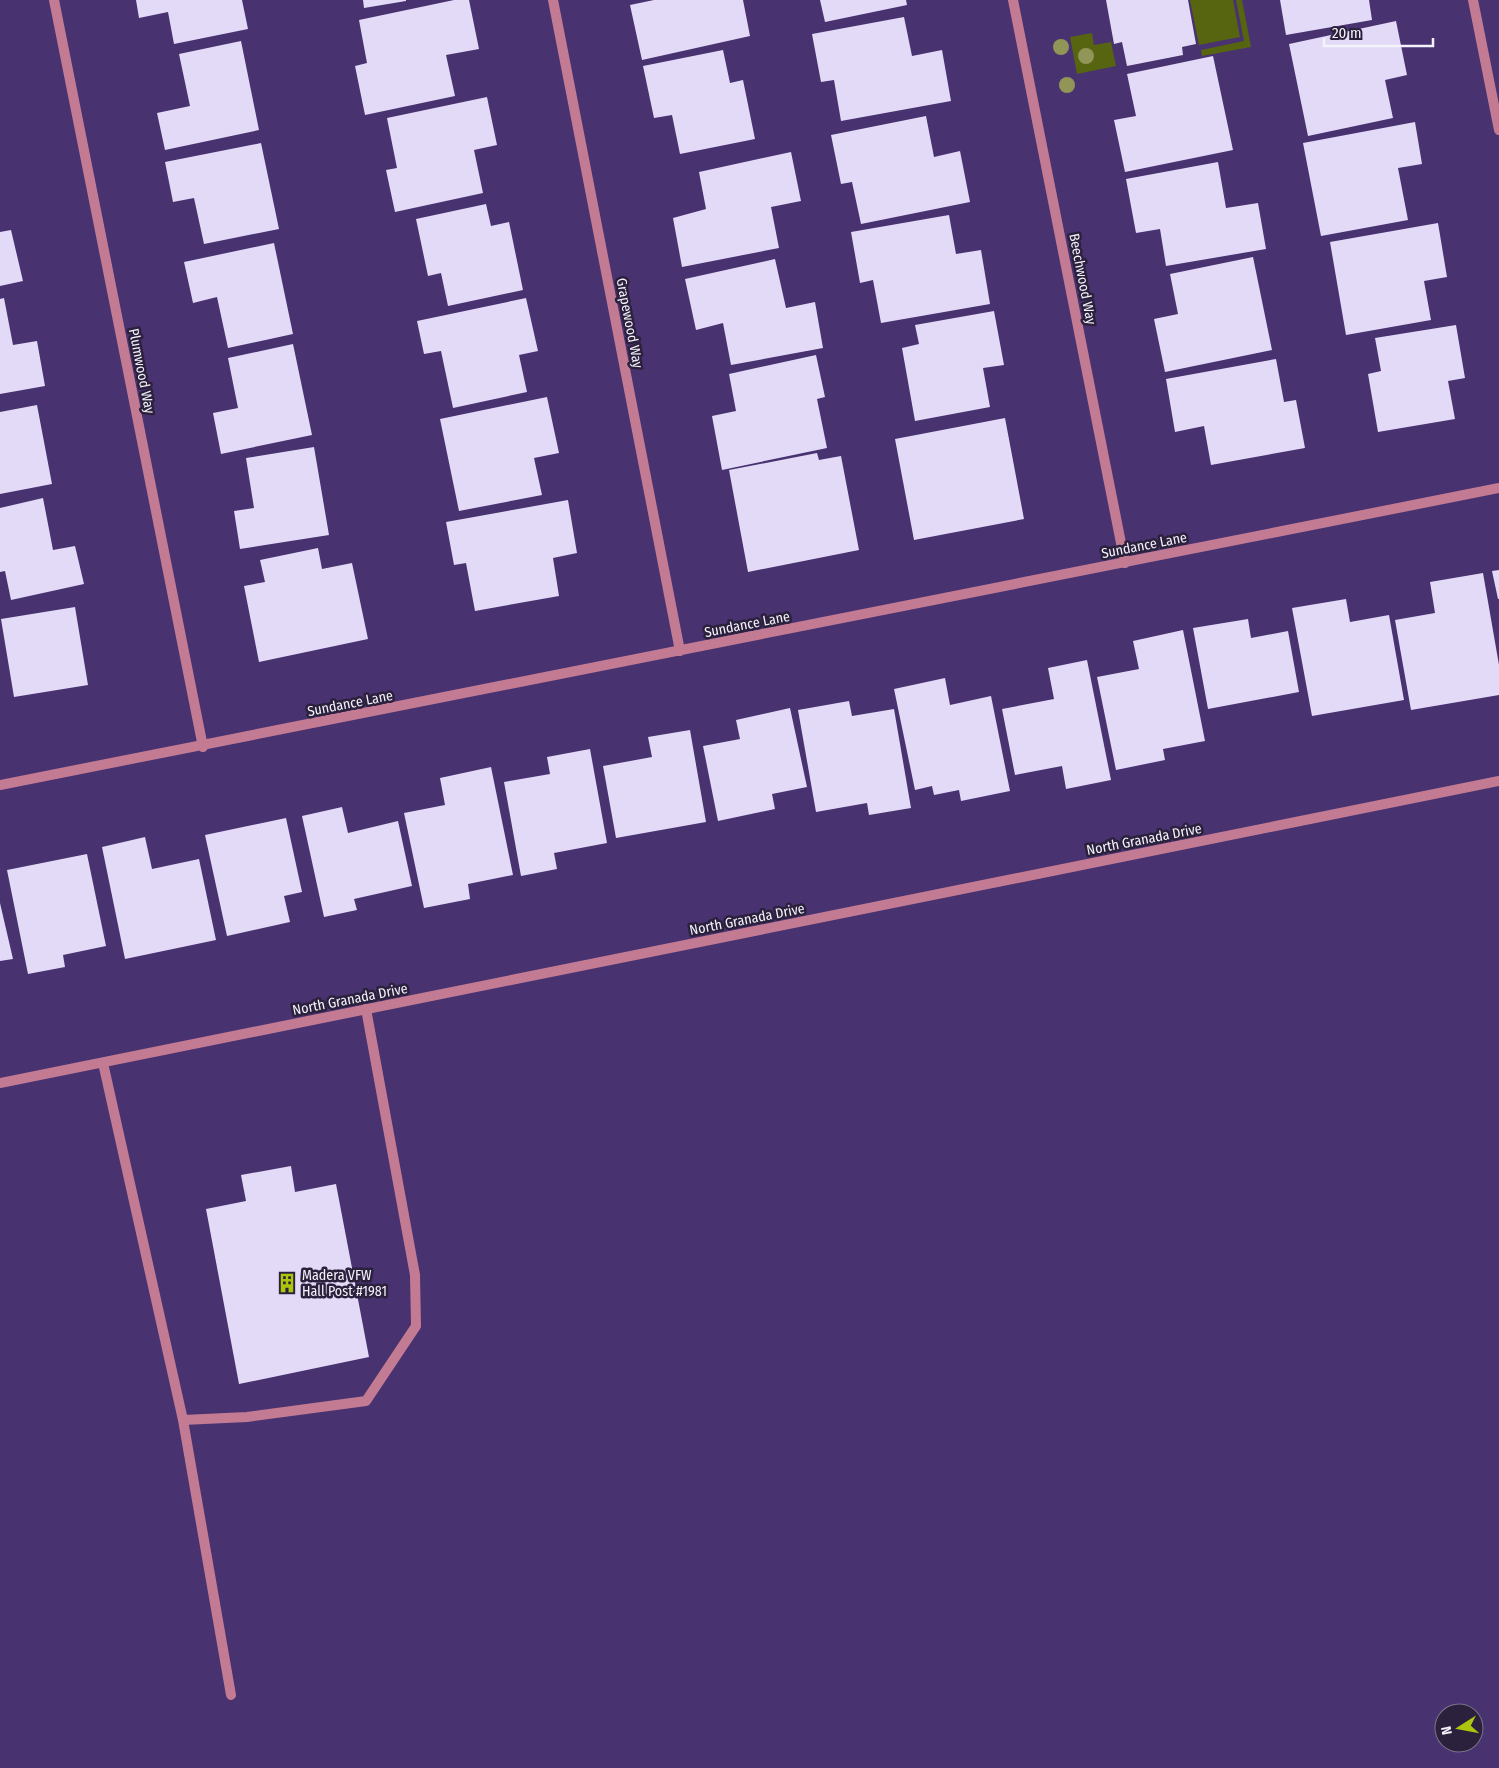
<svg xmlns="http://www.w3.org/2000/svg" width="1499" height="1768" font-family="'Fira Sans Condensed',sans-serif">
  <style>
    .green { fill: #576410 }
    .building { fill: #e3daf8 }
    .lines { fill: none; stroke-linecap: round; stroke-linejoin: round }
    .service { stroke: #c37b93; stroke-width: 10 }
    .minor { stroke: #c37b93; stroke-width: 10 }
    .tertiary { stroke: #c37b93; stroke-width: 10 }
    .tree { fill: #919658 }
    .labels { text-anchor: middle; stroke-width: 5; stroke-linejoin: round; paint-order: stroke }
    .street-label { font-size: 14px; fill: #f4f2fa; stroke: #2b213d }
    .poi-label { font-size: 14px; fill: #f4f2fa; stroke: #2b213d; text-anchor: start }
  </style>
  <rect width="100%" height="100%" fill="#483270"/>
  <path class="green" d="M1190,0H1233L1240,37L1199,45Z
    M1236,0H1242L1251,47L1202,56L1201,50L1244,41Z
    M1092,33L1094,45L1111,42L1116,66L1077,74L1070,37Z"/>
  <path class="building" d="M136,0H242L248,29L174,44L168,12L139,18Z
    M363,0H406V1L364,8Z
    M454,0H469L479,49L446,55L455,96L365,115L355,66L367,63L359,20Z
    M654,0H743L750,36L642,60L630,5Z
    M820,0H906L907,5L825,22Z
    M1106,0H1188L1196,44L1182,47L1183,55L1127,66L1122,42L1114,44Z
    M1280,0H1369L1372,20L1286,35Z
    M904,17L912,56L942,50L951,101L841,121L834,80L821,82L812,34Z
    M1396,21L1407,75L1385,80L1393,118L1308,136L1289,44Z
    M241,41L259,130L165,150L157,113L190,106L179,54Z
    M723,50L730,83L743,80L755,139L680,154L672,115L654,118L643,66Z
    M1213,56L1233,150L1125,172L1114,120L1136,116L1127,74Z
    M487,97L497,145L474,150L483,193L395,212L386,170L397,168L387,118Z
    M926,116L934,157L960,151L970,202L861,224L852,182L841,184L831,135Z
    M1415,122L1422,164L1398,168L1408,220L1321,236L1303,143Z
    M261,143L279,229L204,244L194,198L173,202L165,162Z
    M791,152L801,201L771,207L779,248L682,267L673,218L706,209L699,172Z
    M1218,162L1226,208L1258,203L1266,249L1166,266L1160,229L1136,233L1126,179Z
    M486,204L491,226L509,222L523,290L448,306L441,273L428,276L416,219Z
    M949,215L956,254L981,250L990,304L881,323L873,280L860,283L851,232Z
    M1438,223L1447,277L1424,281L1431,320L1346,335L1330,242Z
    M11,230L23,281L0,286V232Z
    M274,243L293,334L228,348L217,297L193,303L184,262Z
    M1253,257L1272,350L1165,372L1154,319L1178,314L1170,274Z
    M775,259L786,308L815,302L823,348L731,365L723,323L696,330L685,279Z
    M4,298L13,345L37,341L45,386L0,394V299Z
    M526,298L538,351L519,355L527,392L453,408L441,351L424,354L417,321Z
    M994,311L1004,365L983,368L990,407L915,421L902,348L919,344L915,325Z
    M1456,325L1465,378L1448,381L1455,419L1378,432L1368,374L1381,371L1375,338Z
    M293,344L312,435L221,454L213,413L238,408L228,358Z
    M816,355L825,397L817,399L827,448L722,470L712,416L736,411L729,374Z
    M1276,359L1284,402L1296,400L1305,448L1211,465L1204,426L1175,432L1166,379Z
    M547,397L559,453L534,458L542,495L459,511L440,419Z
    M37,405L52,484L0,494V412Z
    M1005,418L1024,519L914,540L895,439Z
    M314,447L329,535L240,549L234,511L254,508L246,458Z
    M817,453L819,460L841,456L859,550L748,572L729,470Z
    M43,498L53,550L75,546L84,584L11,600L5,571L0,572V508Z
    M568,500L577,553L553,558L559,596L475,611L466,563L454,565L446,522Z
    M318,548L322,569L352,563L368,639L259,662L244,586L265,582L260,560Z
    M1499,570V599H1498L1492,571Z
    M1483,573L1499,665V695L1411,710L1395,620L1435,613L1430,582Z
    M1346,599L1350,622L1389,615L1404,700L1312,716L1292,608Z
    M75,607L88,685L14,697L1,619Z
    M1248,619L1251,638L1288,631L1299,692L1208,709L1193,628Z
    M1183,630L1205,741L1163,749L1165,760L1116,770L1097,677L1139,669L1133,641Z
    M1087,660L1111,780L1066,789L1062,766L1015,775L1002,709L1054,699L1048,668Z
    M945,678L950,705L991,696L1010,791L961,801L959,790L934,795L932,786L915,790L894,689Z
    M849,701L852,716L894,709L911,808L869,815L867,803L816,812L798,710Z
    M790,708L807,787L772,794L775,809L718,821L703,746L740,739L736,720Z
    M690,730L706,822L616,838L603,766L652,757L648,737Z
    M590,749L607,843L554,853L557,869L521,876L504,782L550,774L547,757Z
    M491,767L513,875L468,884L470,899L424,908L404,813L445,805L440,778Z
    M342,807L348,833L398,821L412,886L354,899L357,910L324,917L302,816Z
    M286,818L302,892L284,896L290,922L227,936L205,835Z
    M145,837L152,869L199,859L216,940L125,959L102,847Z
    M87,854L106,946L63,955L65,967L28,974L7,870Z
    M0,903L13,959L0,961Z
    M291,1166L295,1192L336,1184L369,1357L239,1384L206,1209L246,1201L241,1175Z"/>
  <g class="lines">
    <path class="service" d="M103,1063L183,1420L247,1417L366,1401L416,1326L415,1275L366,1009
      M183,1420L231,1695"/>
    <path class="minor" d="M54,0L203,747
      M553,0L680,651
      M1013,0L1125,563
      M1473,0L1499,130
      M0,785L1499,488"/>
    <path class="tertiary" d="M0,1083L1499,781"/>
  </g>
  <g class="tree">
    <circle cx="1061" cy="47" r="8"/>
    <circle cx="1086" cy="56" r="8"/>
    <circle cx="1067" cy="85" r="8"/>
  </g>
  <defs>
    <symbol id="building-bare" viewBox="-9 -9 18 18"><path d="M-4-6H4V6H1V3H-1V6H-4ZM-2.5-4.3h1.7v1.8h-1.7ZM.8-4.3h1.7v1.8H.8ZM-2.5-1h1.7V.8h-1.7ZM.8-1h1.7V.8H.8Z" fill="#adc60d" stroke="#2b213d" stroke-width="2.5" paint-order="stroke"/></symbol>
  </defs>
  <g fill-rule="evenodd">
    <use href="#building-bare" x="273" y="1269" width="28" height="28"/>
  </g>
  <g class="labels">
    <g class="street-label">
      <text transform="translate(1083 279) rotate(79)" y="5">Beechwood Way</text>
      <text transform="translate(630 323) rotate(79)" y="5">Grapewood Way</text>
      <text transform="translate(142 371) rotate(79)" y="5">Plumwood Way</text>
      <text transform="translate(1144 545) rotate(-11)" y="5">Sundance Lane</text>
      <text transform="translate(747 624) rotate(-11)" y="5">Sundance Lane</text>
      <text transform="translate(350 703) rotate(-11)" y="5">Sundance Lane</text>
      <text transform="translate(1144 839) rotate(-11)" y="5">North Granada Drive</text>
      <text transform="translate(747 919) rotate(-11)" y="5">North Granada Drive</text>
      <text transform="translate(350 999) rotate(-11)" y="5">North Granada Drive</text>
    </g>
    <g class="poi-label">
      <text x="302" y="1280">Madera VFW<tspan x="302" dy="16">Hall Post #1981</tspan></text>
    </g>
  </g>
  <g transform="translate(1459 1728) rotate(259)"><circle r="24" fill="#2b213d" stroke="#7b7589"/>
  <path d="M0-4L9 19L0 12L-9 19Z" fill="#adc60d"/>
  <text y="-8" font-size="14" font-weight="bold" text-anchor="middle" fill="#f4f2fa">N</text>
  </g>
  <path d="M1324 38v8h109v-8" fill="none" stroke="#f4f2fa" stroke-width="2.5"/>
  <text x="1332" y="38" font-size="15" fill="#f4f2fa" stroke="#2b213d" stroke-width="4" paint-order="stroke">20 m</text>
</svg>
